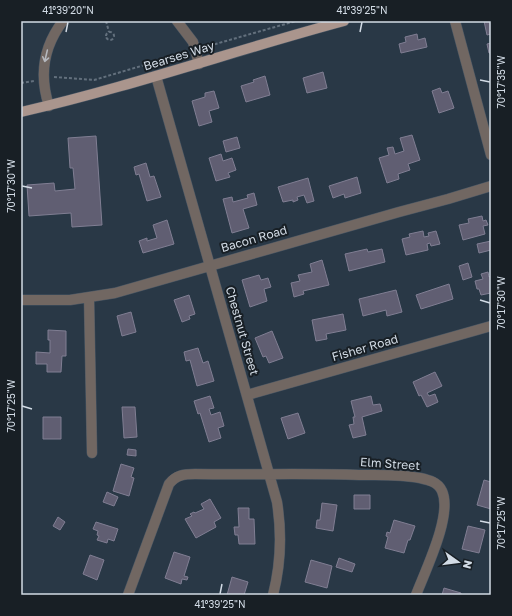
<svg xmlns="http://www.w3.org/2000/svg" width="512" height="616" font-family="'Golos Text',sans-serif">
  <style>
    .building { fill: #605e72; stroke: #807e93 }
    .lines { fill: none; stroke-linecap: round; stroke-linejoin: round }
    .minor-casing { stroke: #475563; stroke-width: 11 }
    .major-casing { stroke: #475563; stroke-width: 11 }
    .path { stroke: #63707d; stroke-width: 2; stroke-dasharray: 3 2; stroke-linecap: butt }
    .minor { stroke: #716762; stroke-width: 10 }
    .major { stroke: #aa958d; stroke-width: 10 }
    .oneway { stroke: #b5b8be }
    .ticks { fill: none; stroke: #d2dbe5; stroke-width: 1.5 }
    .labels { text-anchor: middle; stroke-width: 4; stroke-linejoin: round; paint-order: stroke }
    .street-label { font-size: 12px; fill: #d2dbe5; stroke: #181f25 }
    .neatline { fill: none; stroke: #d2dbe5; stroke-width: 1.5 }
    .ticks-label { font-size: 10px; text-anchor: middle; fill: #d2dbe5 }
  </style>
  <rect width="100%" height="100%" fill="#293846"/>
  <path class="building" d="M484,21H491V34L487,35Z
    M417,34L418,40L425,38L427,47L401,53L399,44L406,42L405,37Z
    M491,43V53H489L487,44Z
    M323,72L327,88L307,93L303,78Z
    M265,76L270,95L246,102L241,86L254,82L253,80Z
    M440,88L442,93L448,91L454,108L439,113L432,91Z
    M214,91L219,108L209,111L212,122L199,126L192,101L205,97V93Z
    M412,135L420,160L408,164L410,170L398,174L399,179L387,183L379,158L389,155L387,148L393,147L395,154L404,151L400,138Z
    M96,136L102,225L72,227L71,213L29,216L27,185L54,183L55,191L75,189L73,168H70L68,138Z
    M237,137L240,148L226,152L223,141Z
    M221,154L223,161L232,158L236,170L228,173L230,177L216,181L209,158Z
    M146,163L150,177L154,176L161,197L147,201L139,174L136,175L134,167Z
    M357,177L361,193L345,198L344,194L333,198L329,186Z
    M308,178L314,201L307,203L304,195L297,197L298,200L293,202V200L283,202L278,187Z
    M254,193L257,205L243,209L249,228L232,233L223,199L232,197L233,202L248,198L247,195Z
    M482,216L483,221L486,220L488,225L483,226L485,234L463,240L459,225L469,223L468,219Z
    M167,220L174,244L143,253L139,241L147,238V241L157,238L153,225Z
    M423,231L424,237L429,236L428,233L436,231L440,244L431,246L430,243L427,244L428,250L406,255L402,239L410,237L409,234Z
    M491,241V250L479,253L477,244Z
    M367,249L368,252L382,249L385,262L349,271L345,254Z
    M322,260L329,285L303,291L304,294L294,297L291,283L300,281L298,275L312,272L310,264Z
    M468,263L472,277L463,280L459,266Z
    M488,272L489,277L491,276V293L481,295L479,289H477L475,281L483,279L481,274Z
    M259,275L261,280L268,278L271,287L264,289L267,301L250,307L242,280Z
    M449,284L453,299L421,309L416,295Z
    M396,290L402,312L387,316L386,310L363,316L359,299Z
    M189,295L195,314L189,316L190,319L182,322L174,300Z
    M131,312L136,332L122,336L117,316Z
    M343,314L346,330L326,334L327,339L316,341L312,320Z
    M48,330L66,331V356H62L61,372H47V364H36V352L50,353V340H48Z
    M272,331L283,358L269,363L266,356L263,357L255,338Z
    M198,348L203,363L208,361L214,381L197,386L190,360L186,361L184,352Z
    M435,372L442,386L427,393L429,396L435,394L438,402L427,407L421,395L419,396L413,382Z
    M210,396L214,408L209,409L211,415L220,412L224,426L218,428L221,438L209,442L200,413L198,414L194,401Z
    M371,396L373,405L380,404L382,411L362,417L366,435L353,438L349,425L354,424L353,417H355L351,401Z
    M122,407H135L137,437L124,438Z
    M298,413L305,433L288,439L281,418Z
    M43,417H61V439H43Z
    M128,449L136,450V456L127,455Z
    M121,464L134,468L131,477L134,478L129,496L113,491Z
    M484,480L491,482V509L477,505Z
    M107,492L118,497L114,506L103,502Z
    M354,495H370V509H354Z
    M210,499L221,518L214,522L216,527L196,538L185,519L192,516L190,514L194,512L195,513L204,509L201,504Z
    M322,503L337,505L333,531L316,528L317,520H320Z
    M238,508H249V519H254L255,544H239L238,535H235L234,527H239Z
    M58,517L65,522L60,530L53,526Z
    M394,520L415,526L410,540H408L404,553L385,548L388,537L386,536L387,532L390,533Z
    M96,522L118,529L114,541L108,539L107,543L97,540L99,536L97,535L98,531L93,529Z
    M468,526L485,530L479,553L462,549Z
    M174,552L190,557L184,576L188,577L187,580L182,579L181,584L165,578Z
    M90,555L104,560L97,580L83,574Z
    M339,558L355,564L352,572L336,567Z
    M311,560L332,566L327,588L305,582Z
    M232,577L248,582L244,595H227Z
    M444,588L461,593V595H442Z"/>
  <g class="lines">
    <defs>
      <path id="minor" d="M177,21L193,42L199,64
        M455,21L491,155
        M156,76L277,502C282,534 281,564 273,595
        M49,106C39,75 43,47 63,21
        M89,297L92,453
        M21,300H70L115,293L399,212L448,199L491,186
        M247,395L491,326
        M128,595L169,484C176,475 184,474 195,474C250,475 305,473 359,475C379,475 400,474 420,478C429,480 438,482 442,491C453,515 425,571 416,595"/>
      <path id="major" d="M21,112C130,87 236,50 344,21"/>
    </defs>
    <use href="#minor" class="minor-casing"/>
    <use href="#major" class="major-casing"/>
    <path class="path" d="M106,21L109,32
      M106 36a4 4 0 1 1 8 0a4 4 0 1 1-8 0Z
      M205,47L296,21
      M54,77L94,80L185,53
      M21,83L34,81"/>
    <use href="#minor" class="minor"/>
    <use href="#major" class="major"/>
  </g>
  <defs><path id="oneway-shaft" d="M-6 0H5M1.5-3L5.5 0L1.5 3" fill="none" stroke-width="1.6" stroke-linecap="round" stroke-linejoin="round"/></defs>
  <use class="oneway" href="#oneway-shaft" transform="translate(46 56) rotate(103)"/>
  <path class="ticks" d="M66,32L68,22M360,32L362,22M480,80L490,82M22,186L32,188M480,300L490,303M22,406L32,409M480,521L490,523M220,594L222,584"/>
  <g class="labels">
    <g class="street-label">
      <text transform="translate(179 56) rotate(-17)" y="4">Bearses Way</text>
      <text transform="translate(254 239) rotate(-16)" y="4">Bacon Road</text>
      <text transform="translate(242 331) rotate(74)" y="4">Chestnut Street</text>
      <text transform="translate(365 348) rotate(-16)" y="4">Fisher Road</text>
      <text transform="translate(390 464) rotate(4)" y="4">Elm Street</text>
    </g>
  </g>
  <rect width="512" height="616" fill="none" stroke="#181f25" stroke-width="44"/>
  <g transform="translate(458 562) rotate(104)" stroke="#181f25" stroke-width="3" paint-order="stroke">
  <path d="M0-3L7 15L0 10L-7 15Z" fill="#d2dbe5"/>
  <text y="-6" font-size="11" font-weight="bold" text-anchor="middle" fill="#d2dbe5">N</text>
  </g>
  <rect x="22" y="22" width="468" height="572" class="neatline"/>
  <g class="ticks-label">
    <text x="68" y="14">41°39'20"N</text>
    <text x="362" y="14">41°39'25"N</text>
    <text transform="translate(501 82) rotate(-90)" y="4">70°17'35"W</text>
    <text transform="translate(11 186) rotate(-90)" y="4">70°17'30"W</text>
    <text transform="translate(501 303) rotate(-90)" y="4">70°17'30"W</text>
    <text transform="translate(11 406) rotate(-90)" y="4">70°17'25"W</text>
    <text transform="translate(501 523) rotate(-90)" y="4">70°17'25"W</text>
    <text x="220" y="608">41°39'25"N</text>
  </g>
</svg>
